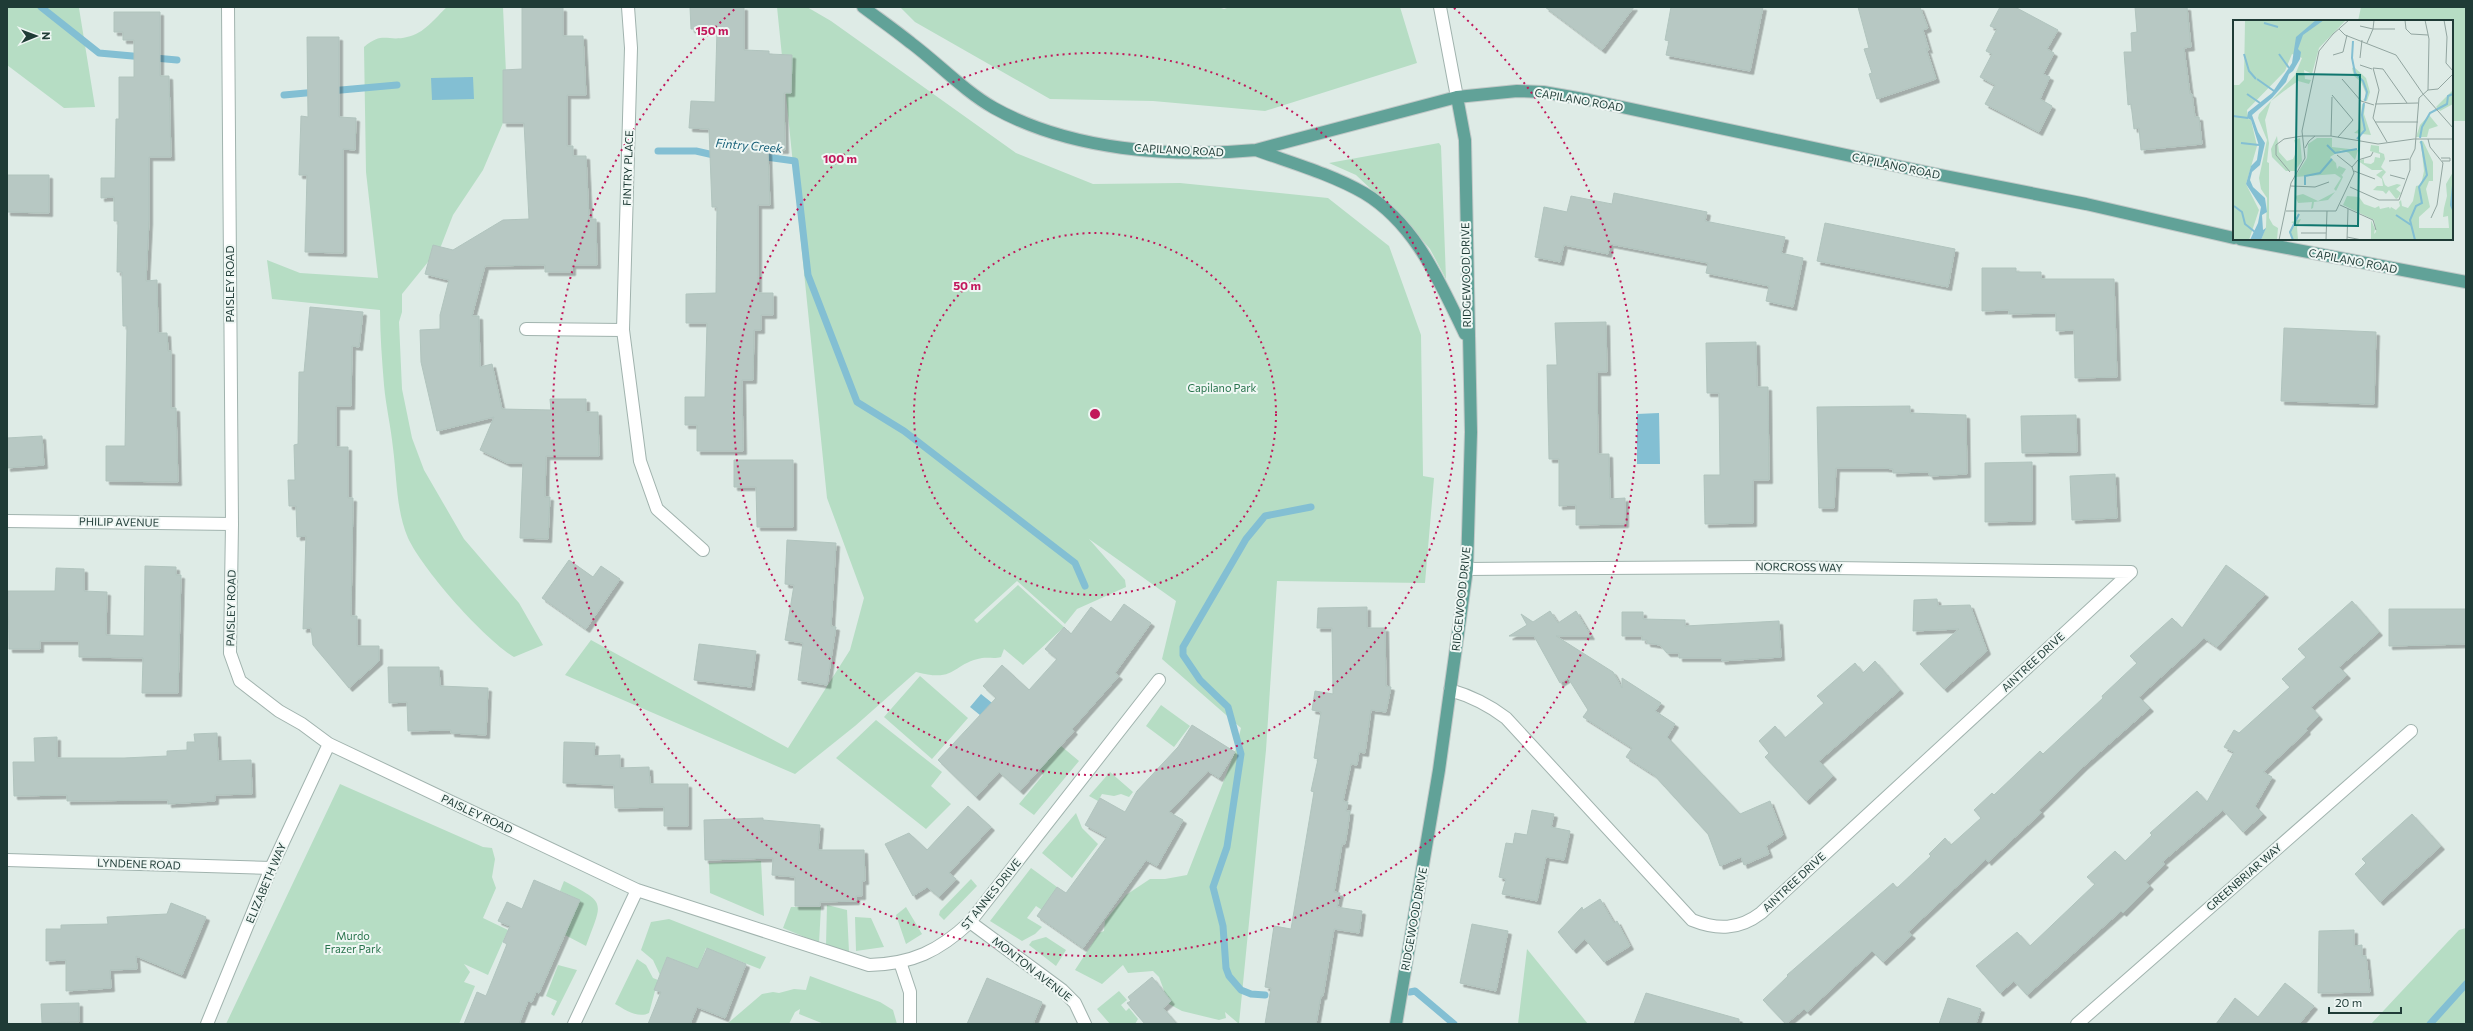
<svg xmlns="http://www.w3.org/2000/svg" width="2473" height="1031" font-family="Commissioner,sans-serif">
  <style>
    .green { fill: #b6ddc4 }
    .water { fill: #83bfd3 }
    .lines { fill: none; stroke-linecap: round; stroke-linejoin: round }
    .stream { stroke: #83bfd3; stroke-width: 7 }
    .building { fill: #b7c8c3; stroke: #b1c4be; filter: url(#shadow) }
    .minor-casing { stroke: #a1b3ae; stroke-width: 14 }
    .major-casing { stroke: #c0c8c7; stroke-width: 14 }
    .minor { stroke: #fff; stroke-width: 12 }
    .major { stroke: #61a298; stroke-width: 12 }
    .ring { fill: none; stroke: #c2185b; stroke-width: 2; stroke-dasharray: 2 4 }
    .labels { text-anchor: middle; stroke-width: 4; stroke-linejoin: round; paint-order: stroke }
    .street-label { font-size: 11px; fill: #1f3b36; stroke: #eff7f4 }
    .park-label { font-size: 11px; fill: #28734c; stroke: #eff7f4 }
    .water-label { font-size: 12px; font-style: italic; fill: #176079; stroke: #eff7f4 }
    .inset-river { fill: none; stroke: #83bfd3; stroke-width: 2 }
    .inset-road { fill: none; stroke: #92a5a0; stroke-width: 1 }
    .view { fill: #0f766e; fill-opacity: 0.15; stroke: #0f766e; stroke-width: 2 }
    .inset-edge { fill: none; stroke: #1f3b36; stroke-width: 2 }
    .centre { fill: #c2185b; stroke: #eff7f4; stroke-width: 2 }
    .ring-label { font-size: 12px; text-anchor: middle; font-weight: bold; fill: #c2185b; stroke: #eff7f4; stroke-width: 4; stroke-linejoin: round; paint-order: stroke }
  </style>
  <defs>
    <filter id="shadow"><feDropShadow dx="3.5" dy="3.5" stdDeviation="0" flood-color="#0004"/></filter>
  </defs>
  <rect width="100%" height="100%" fill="#deebe6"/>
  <path class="green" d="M7,7L79,8L95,107L64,108L7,65Z
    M447,7H503L506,73L503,123L483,170L453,215L441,246L402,294V312L399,322L402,389L412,438L424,470L464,539L519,603L543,645L514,657C483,638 423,570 408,538C396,510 397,478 393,448C391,427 386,407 384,385C382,360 380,335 380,310L272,299L267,260L300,273L378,278L366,172L364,47C383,31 387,42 407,37C424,34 435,18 447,7Z
    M777,7H807L831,21L1016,153L1093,184L1180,183L1328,198L1389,246L1421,335L1423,476L1434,478L1425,583L1277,581L1266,750L1239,1024L1225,1012L1226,1018L1219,1020L1182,1011L1169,1004L1159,977L1153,971L1128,973L1123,965L1102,984L1075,970L1099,933L1104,931L1105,921L1126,895L1150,879H1165L1187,875L1235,752L1241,728L1162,659L1176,601L1089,539L1125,580L1126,587L1077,609L1065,624L1017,581L974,620L977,623L1018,585L1064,627L1023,665L1004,649L1001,657C994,659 989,657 982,658C951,664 957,683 916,672L855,726L795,774L565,675L591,640L788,748L850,650L864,598L827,498Z
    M900,7H1218L1224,9L1230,7H1400L1417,63L1265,111L1153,101L1050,99L915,22Z
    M2361,7H2466V121H2452V21H2358Z
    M1439,143L1441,146L1446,279L1430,249L1409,225L1356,175L1329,163Z
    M920,676L968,718L932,759L884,717Z
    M1161,705L1190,726L1174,747L1146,726Z
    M876,720L942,772L931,786L951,804L926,829L836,758Z
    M1061,746L1079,761L1034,815L1019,804L1043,775L1039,770Z
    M1110,772L1133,792L1129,797L1121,794L1114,796L1102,794L1098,801L1089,796Z
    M340,784L483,847L492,848L495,859L492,877L496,888L483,918L508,930L488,975L464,964L470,972L464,982L475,986L459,1024H226Z
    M1076,813L1082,828L1098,844L1072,878L1042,853Z
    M761,861L764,916L710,893L709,863Z
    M1031,868L1057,887L1042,910L1036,906L1027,918L1042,927L1035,934L1022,941L990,921Z
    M971,879L977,886L944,920L939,915L940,911Z
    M564,881C608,904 602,901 586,946L565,935L580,900L560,891Z
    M827,905L847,910L849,952L826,945Z
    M791,907H821L819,943L783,928Z
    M906,907L922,934L906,944L896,915Z
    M855,917L871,918L884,947L856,951Z
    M669,919L766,957L760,969L706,948L698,969L667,957L660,975L653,960L641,950L651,922Z
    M2466,928V1024H2371L2459,930Z
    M1046,937L1066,950L1056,966L1029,945L1032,941Z
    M1527,949L1588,1024H1518Z
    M637,959L646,965L653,978L658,980L649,1013C638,1019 624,1009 615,1004Z
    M558,965L577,970L554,1016L551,1014L557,1001L546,996Z
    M810,976L880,1002L893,1010L897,1024H824L799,1014L800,1009L795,1012L789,1024H727L762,994L773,992L779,993L794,989L806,990Z
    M1119,991L1127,1000L1121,1005L1126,1011L1129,1008L1138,1019L1135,1024H1110L1097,1009Z"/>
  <path class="water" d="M473,77L474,99L432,100L431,78Z
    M1659,413L1660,464H1637V414Z
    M981,694L1007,715L996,728L970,707Z"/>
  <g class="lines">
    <path class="stream" d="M41,7L99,53L177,60
      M330,91L397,85
      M284,95L317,92
      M658,151H696L718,156
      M759,156L795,161L808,275L857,402L904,431L1075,563L1085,586
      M1410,992L1415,991L1454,1024
      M1265,995L1251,994L1241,990L1229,976L1226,968L1223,926L1213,887L1227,847L1241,754L1228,707L1200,680L1183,655V647L1246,539L1265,516L1311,507
      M2430,1024L2466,984"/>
  </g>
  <path class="building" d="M522,7L563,8V36H583L586,95H567V146H573V156H586L589,219H596L597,265H572V272H545V265L485,266L472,316H479L480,367L492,364L502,409L551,410L550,399H586V412H598L599,456H546L545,497H550L548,539L520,538L523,463H507L480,450L494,417L437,431L421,362L420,330L440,329V315L449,280L425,274L433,245L453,250L503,220L529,219L524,123H503V70L522,69Z
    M690,7H744V50L769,51V54L792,55L791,93H784L785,150H768L770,205H758V293H773V315H761V330H754L753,380H742L743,451H697V425H685V397H705L707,323H686V294L716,293L717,207H712L709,129L689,128L691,101L715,102L717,29H691Z
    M1545,7H1634L1602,50Z
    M1671,7H1763L1750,71L1666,55L1669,41L1665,40Z
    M1858,7H1920L1928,28L1923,30L1929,50L1926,48L1936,79L1877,99L1869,74L1872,73L1864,49L1869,48Z
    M2000,7H2015L2058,30L2047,49L2054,53L2043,74L2050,77L2040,99L2052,106L2039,132L1985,104L1995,85L1980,77L1992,54L1986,51L1997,29L1990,26Z
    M2135,7H2187L2191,47L2184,48L2190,94H2192L2195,117H2199L2202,144L2141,150L2139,128L2134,129L2131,104L2128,105L2124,52H2132L2131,33L2137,32Z
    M114,12H160V76H169L171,157H149V221L146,281L157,280L158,333H167L168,351H171V408H176L178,482L106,481V446H125L127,326H123L122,272H117L118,221H114V197L101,198V178H115L116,119H119V77H134V40H123V32H114Z
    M307,37H339V117L356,118L355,150L343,149V253L305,252L307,175H299L301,116L308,117Z
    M7,175H49V213L7,212Z
    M1614,193L1707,212L1705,221L1785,237L1781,253L1803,258L1793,307L1766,301L1769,286L1706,273L1708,263L1610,244L1608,254L1564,245L1560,262L1535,257L1544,207L1567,212L1571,196L1612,204Z
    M1825,223L1955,249L1948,287L1817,261Z
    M1982,268H2016V272H2041V279H2114L2117,377L2075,378L2074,330L2056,331V313L2009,314V310L1982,311Z
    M310,307L363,312L359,347L352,346L351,406H336V447H348V498H353L351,616H357V646H379V661L349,688L313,645L311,628L303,629L306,536L297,537L296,506H289L288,480H295L294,445L298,444L299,372H304Z
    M1606,322L1607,372H1597L1598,454H1609L1610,499L1625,498V524L1576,525V505L1559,506V459H1549L1547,365H1557L1555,323Z
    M2284,328L2376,332L2374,404L2281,401Z
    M1756,342L1757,387H1768L1769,480H1753V523L1705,524L1704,475H1720L1719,393H1707L1706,343Z
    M1910,406V413L1966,415L1967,474L1930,476L1928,472L1893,473V469L1884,468H1836L1834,508H1819L1817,407Z
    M2076,415L2077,452L2022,453L2021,416Z
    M42,436L44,465L7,468V438Z
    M734,460H793V527H757L756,487H734Z
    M2032,462V521L1985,522V463Z
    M2115,474L2117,518L2072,520L2070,476Z
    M787,540L836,543L831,626L836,627L827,685L798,680L803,643L785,640L794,585L785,584Z
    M569,560L593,577L601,566L620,579L586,629L542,598Z
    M2226,565L2265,594L2217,647L2204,638L2139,697L2150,708L2084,766L2039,810L2041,813L1988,862L1986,859L1924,917L1908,932L1912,935L1883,962L1872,951L1807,1012L1804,1009L1786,1024L1763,1000L1788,976L1787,975L1893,883L1897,888L1931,856L1929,854L1945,838L1951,845L1981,818L1974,810L1992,793L1994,795L2040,751L2043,754L2103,698L2102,696L2137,663L2130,656L2172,618L2182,628Z
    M145,566L176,567V575H181L178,693H142L143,658L79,657V641H40V649H9L8,591H55L56,568L84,569V591L107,592L106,635L144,636Z
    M1937,599L1938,606L1970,605L1987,651L1944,689L1920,664L1959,629L1913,631L1914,600Z
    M2352,601L2379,632L2339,667L2347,675L2311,707L2319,716L2306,729L2307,731L2263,772L2272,777L2255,806L2263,814L2243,832L2223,810L2162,862L2165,864L2146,882L2150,886L2123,913L2121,911L2027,995L2014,981L2000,993L1976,966L2017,932L2030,946L2095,884L2087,877L2115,851L2125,861L2152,835L2150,833L2197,791L2207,802L2234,752L2224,747L2234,730L2239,733L2290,687L2282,679L2306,657L2298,649Z
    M1124,604L1151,623L1115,673L1119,676L1072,729L1074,731L1020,791L999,772L976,797L938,760L996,698L983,686L1002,665L1029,690L1057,659L1045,649L1064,627L1071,634L1091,607L1111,622Z
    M1367,607V628H1385L1386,686L1391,687L1386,712L1371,710L1365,753L1359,752L1357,765L1351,764L1343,801L1348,802L1346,811H1350L1348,826L1345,844H1342L1334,892L1340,893L1337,907L1362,911L1359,933L1334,929L1323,996H1321L1316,1024H1265L1271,988L1265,987L1274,926L1291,929L1314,792L1311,791L1318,759L1314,758L1321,712L1312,710L1315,691L1333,694L1332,628H1317L1318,608Z
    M2389,609H2466V644L2389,646Z
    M1550,611L1558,623L1576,611L1591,636H1556L1613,672L1622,688V678L1661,703L1655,711L1675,724L1667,737L1740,814L1770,801L1783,835L1766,846L1769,854L1744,865L1741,857L1720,866L1708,834L1654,775L1626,757L1632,748L1583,717L1588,710L1568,678L1560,683L1534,636H1509L1527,625L1521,614L1533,622Z
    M1622,612H1643V619L1685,620V626L1779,621L1781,657L1722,661L1721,658H1679V653H1667L1660,645L1647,643V640H1642V636H1622Z
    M699,644L756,651L751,687L694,680Z
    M1875,661L1900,690L1819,761L1833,776L1806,801L1765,757L1769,753L1759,741L1775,726L1785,738L1824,703L1817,696L1855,663L1863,673Z
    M388,667H439L440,686L488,688L486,735L451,733V730L408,731L407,702L389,703Z
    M1192,725L1235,752L1219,778L1208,771L1169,812L1183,820L1157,866L1146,860L1083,948L1037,916L1057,887L1066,893L1107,837L1085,825L1100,798L1125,812L1137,791L1178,747Z
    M217,733L218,761L251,760L252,794L215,795V801L168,804V800L67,801V795L14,796L13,762H35L34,738L57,737V758H124L167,756V751L187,750V742H195L194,734Z
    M564,742L595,743L594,756L620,755V768L649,767L650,784H688V826H664V807L615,808L614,785L563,783Z
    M968,806L991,827L949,873L956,879L939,897L927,887L913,896L885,844L909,833L927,850Z
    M1532,810L1554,814L1551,827L1570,831L1564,860L1546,857L1537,901L1502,894L1506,879L1499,877L1506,843L1513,844L1515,833L1527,835Z
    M2412,814L2441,846L2380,902L2355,874L2366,863L2362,859Z
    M763,818V820L820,825L818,850H864L865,881H862V896H856V901L820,902V906H795V877L772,875L773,858L705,860L704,820Z
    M534,880L580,900L539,993L536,992L532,1002L528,1001L519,1024H464L477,992L486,996L507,944L503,942L510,926L498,921L507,902L522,909Z
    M1600,899L1614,923L1617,921L1630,946L1604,962L1585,939L1573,950L1558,932L1582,907L1583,910Z
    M171,903L206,917L182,975L136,956L137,969L110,970L111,988L66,991V960L46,961V929H61V925L108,924L107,917L167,914Z
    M1472,924L1508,931L1496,991L1460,983Z
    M2354,930V946L2362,945V956H2366L2370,992L2318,993L2319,931Z
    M707,948L746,964L725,1018L697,1007L690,1024H648L661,992L654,990L667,957L698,969Z
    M1152,977L1171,1001L1163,1008L1177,1024H1145L1127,1003L1131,1001L1128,997Z
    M987,978L1042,1002L1033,1024H967Z
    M2285,983L2314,1006L2299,1024H2216L2235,998L2258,1017Z
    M1646,993L1739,1019V1024H1634Z
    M1948,998L1981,1009L1976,1024H1939Z
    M79,1003V1022L42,1023L41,1004Z"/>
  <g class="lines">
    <defs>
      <path id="minor" d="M228,7L232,524L230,653L240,681L279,711L302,724L329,744L637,890L869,965C912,964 939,951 970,922L1159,680
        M628,7L631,48L623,330L640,461L657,509L703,550
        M1440,7L1457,97
        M526,329L623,330
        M7,521L232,524
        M1467,569L1761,567L2131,572
        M1450,690C1471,696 1489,705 1506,718L1692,920C1717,930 1739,930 1761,913L2131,572
        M7,860L271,868
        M970,922L1062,990L1075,1003L1085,1024
        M900,962L910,992V1024
        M207,1024L271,868L329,744
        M574,1024L637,890
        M2077,1024L2411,731"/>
      <path id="major" d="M863,7C879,19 895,30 911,43C939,64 964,91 994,108C1069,150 1172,158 1256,150L1457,97L1517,91L1543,92L1589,100L1930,173L2086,204L2234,238
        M1256,150C1292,163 1331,174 1364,193C1416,224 1440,283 1465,334
        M2240,239L2466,282
        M1396,1024L1439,770L1467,569L1471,432L1465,140L1457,97"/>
    </defs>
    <use href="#minor" class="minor-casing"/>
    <use href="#major" class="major-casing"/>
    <use href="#minor" class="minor"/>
    <use href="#major" class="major"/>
  </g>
  <g class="ring">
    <circle cx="1095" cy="414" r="181"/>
    <circle cx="1095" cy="414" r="361"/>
    <path d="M1454 8A542 542 0 1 1 736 8"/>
  </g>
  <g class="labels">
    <g class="street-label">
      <text transform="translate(1579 100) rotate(10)" y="4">CAPILANO ROAD</text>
      <text transform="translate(1179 150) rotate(3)" y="4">CAPILANO ROAD</text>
      <text transform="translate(1896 166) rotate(12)" y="4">CAPILANO ROAD</text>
      <text transform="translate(628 168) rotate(-88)" y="4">FINTRY PLACE</text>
      <text transform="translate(2353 261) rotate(11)" y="4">CAPILANO ROAD</text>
      <text transform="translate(1466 275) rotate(-91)" y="4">RIDGEWOOD DRIVE</text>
      <text transform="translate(230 284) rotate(-90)" y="4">PAISLEY ROAD</text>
      <text transform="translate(119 522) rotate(1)" y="4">PHILIP AVENUE</text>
      <text transform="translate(1799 567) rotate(1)" y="4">NORCROSS WAY</text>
      <text transform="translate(1461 599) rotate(-84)" y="4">RIDGEWOOD DRIVE</text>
      <text transform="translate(231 608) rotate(-89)" y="4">PAISLEY ROAD</text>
      <text transform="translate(2033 662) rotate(-43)" y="4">AINTREE DRIVE</text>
      <text transform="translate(477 814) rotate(25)" y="4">PAISLEY ROAD</text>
      <text transform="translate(139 864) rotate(2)" y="4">LYNDENE ROAD</text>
      <text transform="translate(2244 877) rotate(-41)" y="4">GREENBRIAR WAY</text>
      <text transform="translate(1794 882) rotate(-43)" y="4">AINTREE DRIVE</text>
      <text transform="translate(266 883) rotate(-67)" y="4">ELIZABETH WAY</text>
      <text transform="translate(991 894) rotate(-51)" y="4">ST ANNES DRIVE</text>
      <text transform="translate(1414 919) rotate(-80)" y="4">RIDGEWOOD DRIVE</text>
      <text transform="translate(1032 969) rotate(38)" y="4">MONTON AVENUE</text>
    </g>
    <g class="park-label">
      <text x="1222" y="392">Capilano Park</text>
      <text x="353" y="940">Murdo<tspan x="353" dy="13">Frazer Park</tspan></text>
    </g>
    <g class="water-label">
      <text transform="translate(749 146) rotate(5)" y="4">Fintry Creek</text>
    </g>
  </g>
  <g transform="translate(2233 20)">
    <rect width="220" height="220" fill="#deebe6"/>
    <path d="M12,0H113L86,28L79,54L71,50L72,59L78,60L76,64L65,61L51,71L38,81L32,100L36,123L34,142L36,143V198L40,205L45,208L44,220H28L33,207L34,178L28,169L26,158L34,120L25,98L26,94L62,55L69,38L59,34L52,51L14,90L15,99L18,100L24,126L13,164L26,190L16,220H0V65H6L11,60ZM121,47L133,58L137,72L134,81L130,80L134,76L128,62L121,56L119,48ZM220,70V84L207,91L203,87ZM129,84L132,85L131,94L138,115L121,113L127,108ZM196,95L205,106L196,109L194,117H183L187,105ZM44,116L46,132L54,141L60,139L64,130L61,120L67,118L69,141L62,151H53L39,137L38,129ZM84,118H99V127L125,130L122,140L116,133L108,130L97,137L103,143L104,149L106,146L113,149L109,155L107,153L110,157L103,171L101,169L108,158L102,154L62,157L74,138L75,124ZM190,121L200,142V161H196L193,169L197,187L186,197V208H216L215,196L210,197L211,188L214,176L213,164L220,152V220H138V200L142,209L141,214L143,212L141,200L110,185L114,176L126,177L131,184L142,188L146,186L147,189L156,187L157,189L158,187L163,190L167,186L166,182L168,180L169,186L175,188L180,181L183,166L188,165L191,151L188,124L186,122ZM138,125L146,126V132L151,134L152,139L148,147L153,152L149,157L152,165L155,167L164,164L168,165L163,169L168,173L165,178L163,179L156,170L153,174L150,171L140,170L144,166H150L149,159L143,155L150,150H139L125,141L131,139V143L138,144L141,142L142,137L147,138V134L137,131ZM102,172L95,180L81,182L80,188L78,189L79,182L65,183L62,176L70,174L85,181ZM68,199L64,207L65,220H59L56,212L61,204L58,202Z" fill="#b6ddc4"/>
    <path d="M83,0H91L70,15L65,29L68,32L67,39L60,51L56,54L53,62L39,78L19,95L25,112L32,123L27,145L19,152L17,160L20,167L32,178L34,192L29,195L30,210L33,208L28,220H17L25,203L28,187L13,164L18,146L24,140L26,126L18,100L14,98L15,92L39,73L59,43L63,17Z" fill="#83bfd3"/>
    <path class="inset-river" d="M31,3L45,7M120,21L119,38L122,53L130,61L134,72L132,81M11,34L16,51L23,59M46,34L56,48M24,59L41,71M14,74L27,83M0,96L15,98M187,118L189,107L197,93L214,84L215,76L220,74M124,119L132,110L129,95L131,83M8,123L26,125M94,125L102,133L124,129M72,165V156L87,153L99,139M220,165L218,185L220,190M1,186L9,192L12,204L22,212M163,195L178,205M60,220L57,212L66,194M182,220L177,200L183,186L189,183L186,167L194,155L188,121"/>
    <path class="inset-road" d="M141,0L140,9H162M172,0L173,9L178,14L195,15M192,0L196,19L195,70M211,0L214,17L213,43L220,51M127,6L140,9L134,23M106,9L112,15L163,35L190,74L220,108M100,35L110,32L114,15M127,38L129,20M127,45L139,49M109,59L128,81L141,85M99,75L120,100L105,117M142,84L185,83M142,102H185M69,116H98L145,124L181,119H220M98,116L99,77M195,119L197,127L210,143L204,185L198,198M154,122L140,98L146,70L140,48L150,49L174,83M72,128L76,121L82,116M208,138H217V141H209M156,141L176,139M119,147L125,140L138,136L140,132M121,151L142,159M57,152L43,135V125L51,119L69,116M157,155L172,159M58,166L82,167L96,162M117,167L146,180H166L177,150V139L182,129L186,78L195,70L205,69L220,54M107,185L140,200L143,210M53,191H103L121,153L119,147L104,135M68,213H93M114,217L129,220M46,220L58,163L72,138L69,111L86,31L100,14L116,0M93,220L94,191M114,220L115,189"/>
    <path class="view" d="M64,54L127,55L125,206L62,205Z"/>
    <rect width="220" height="220" class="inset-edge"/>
  </g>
  <circle cx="1095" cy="414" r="6" class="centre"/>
  <g class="ring-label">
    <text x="712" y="35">150 m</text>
    <text x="840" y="163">100 m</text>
    <text x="967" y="290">50 m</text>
  </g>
  <rect width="2473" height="1031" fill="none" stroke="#1f3b36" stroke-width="16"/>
  <g transform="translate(36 36) rotate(89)" stroke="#eff7f4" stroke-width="3" paint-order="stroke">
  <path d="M0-3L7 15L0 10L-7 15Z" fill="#1f3b36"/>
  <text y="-6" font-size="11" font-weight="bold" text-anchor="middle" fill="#1f3b36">N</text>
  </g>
  <path d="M2329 1007v6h72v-6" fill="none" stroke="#1f3b36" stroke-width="2"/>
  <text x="2335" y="1007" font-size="12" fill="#1f3b36" stroke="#eff7f4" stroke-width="3" paint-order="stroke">20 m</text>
</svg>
